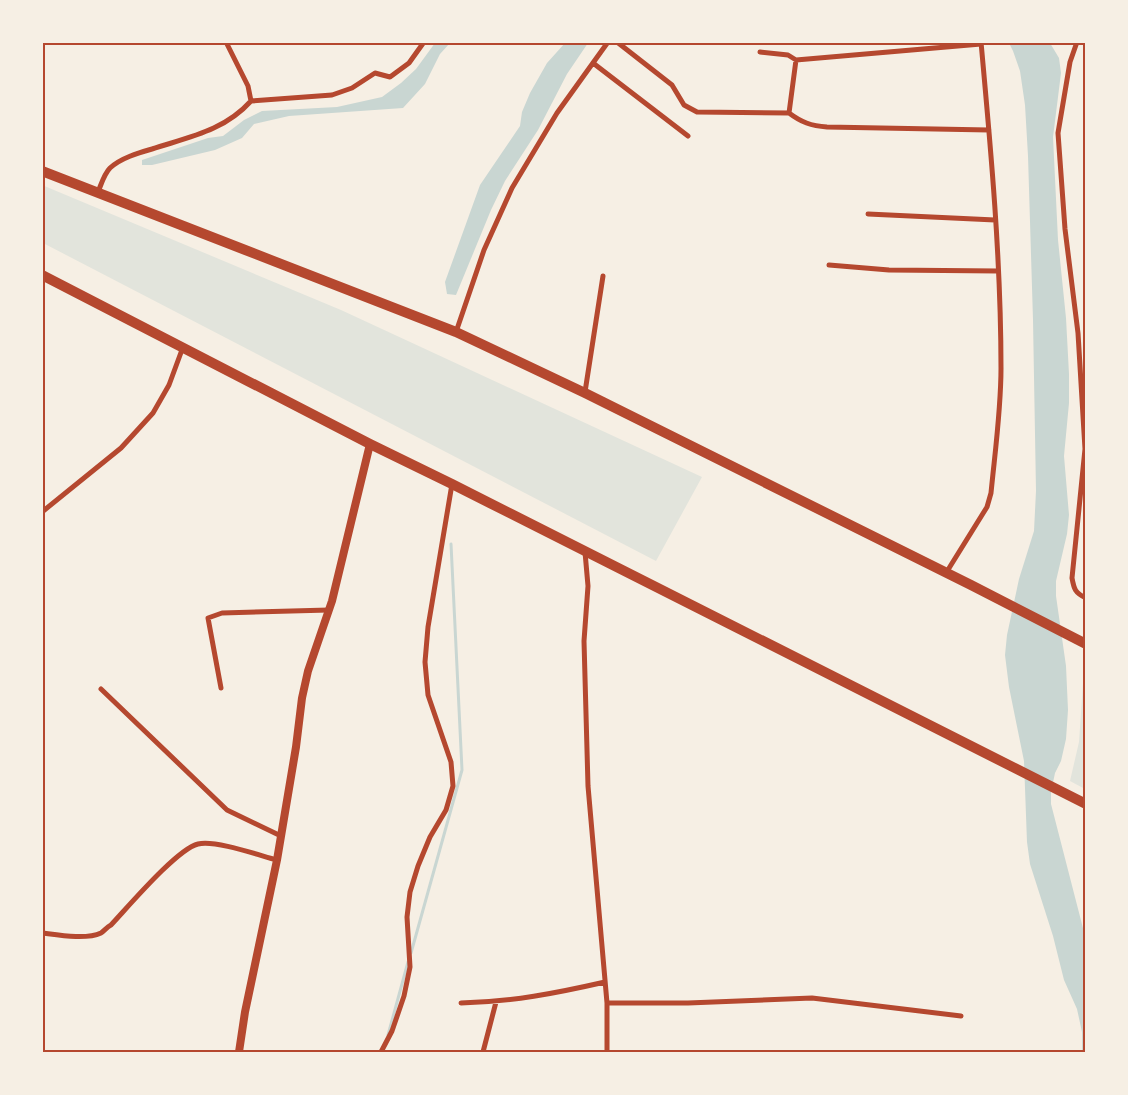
<svg xmlns="http://www.w3.org/2000/svg" width="1128" height="1095" font-family="Inter,sans-serif">
  <style>
    .green { fill: #e2e4dc }
    .water { fill: #c9d6d2 }
    .lines { fill: none; stroke-linecap: round; stroke-linejoin: round }
    .stream { stroke: #c9d6d2; stroke-width: 3 }
    .minor { stroke: #b5482f; stroke-width: 5 }
    .tertiary { stroke: #b5482f; stroke-width: 8 }
    .trunk { stroke: #b5482f; stroke-width: 10 }
    .neatline { fill: none; stroke: #b5482f; stroke-width: 2 }
  </style>
  <rect width="100%" height="100%" fill="#f6efe4"/>
  <path class="green" d="M42,185L341,310L702,477L656,561L43,243Z
    M1085,654H1086L1085,789L1070,781L1079,742Z"/>
  <path class="water" d="M435,43H450L440,54L425,84L403,108L289,116L254,124L242,138L215,150L152,165H142V160L208,138L223,136L244,120L262,111L337,107L382,97L401,83L416,69Z
    M565,43H588L567,74L538,130L505,181L491,210L456,295L447,294L445,282L480,185L520,126L522,112L530,93L547,63Z
    M1009,43H1050L1059,58L1061,73L1053,137L1058,240L1066,318L1069,374V403L1064,456L1069,515L1067,534L1056,581V596L1066,666L1068,710L1066,739L1061,761L1055,773L1051,792V804L1085,936V1052H1082V1032L1077,1009L1064,980L1053,936L1030,864L1027,842L1024,761L1009,687L1005,655L1007,635L1019,579L1034,531L1036,491L1033,320L1028,156L1025,105L1020,71L1013,51Z"/>
  <g class="lines">
    <path class="stream" d="M411,953L462,770L451,544
      M388,1035L408,962"/>
    <path class="minor" d="M226,42L248,86L251,101
      M617,42L672,85L684,105L697,112L789,113C801,122 811,126 827,127L989,130
      M1077,42L1070,62L1058,133L1065,229L1078,333L1085,449L1072,578C1074,589 1075,593 1086,598
      M760,52L788,55L796,60L981,44
      M593,63L688,136
      M789,113L796,60
      M98,192C101,185 104,174 110,168C121,158 138,153 152,149C189,137 224,131 251,101L332,95L352,88L375,73L390,77L409,63L424,42
      M868,214L995,220
      M829,265L889,270L998,271
      M456,332L484,250L512,188L557,113L608,42
      M585,392L603,276
      M42,512L121,448L153,413L169,385L183,347
      M585,552L588,586L584,641L588,786L607,1003V1052
      M946,573L987,507L991,493C995,452 1001,410 1001,368C1001,260 991,151 981,42
      M221,688L208,618L222,613L329,610
      M101,689L227,810L281,836
      M42,933C58,935 86,940 101,933C104,931 107,927 111,925C128,907 177,849 198,844C216,840 258,855 277,860
      M461,1003C511,1002 557,993 605,982
      M607,1003H688L812,998L961,1016
      M381,1052L392,1031L404,996L410,967L407,917L410,892L418,866L430,837L446,810L453,786L451,762L428,695L425,662L428,627L452,484
      M483,1052L496,1002"/>
    <path class="tertiary" d="M239,1052L245,1012L277,860L296,747L302,698L308,671L332,601L370,444"/>
    <path class="trunk" d="M42,171L456,332L585,393L971,585L1086,644
      M42,275L370,444L452,484L1086,804"/>
  </g>
  <rect width="1128" height="1095" fill="none" stroke="#f6efe4" stroke-width="88"/>
  <rect x="44" y="44" width="1040" height="1007" class="neatline"/>
</svg>
